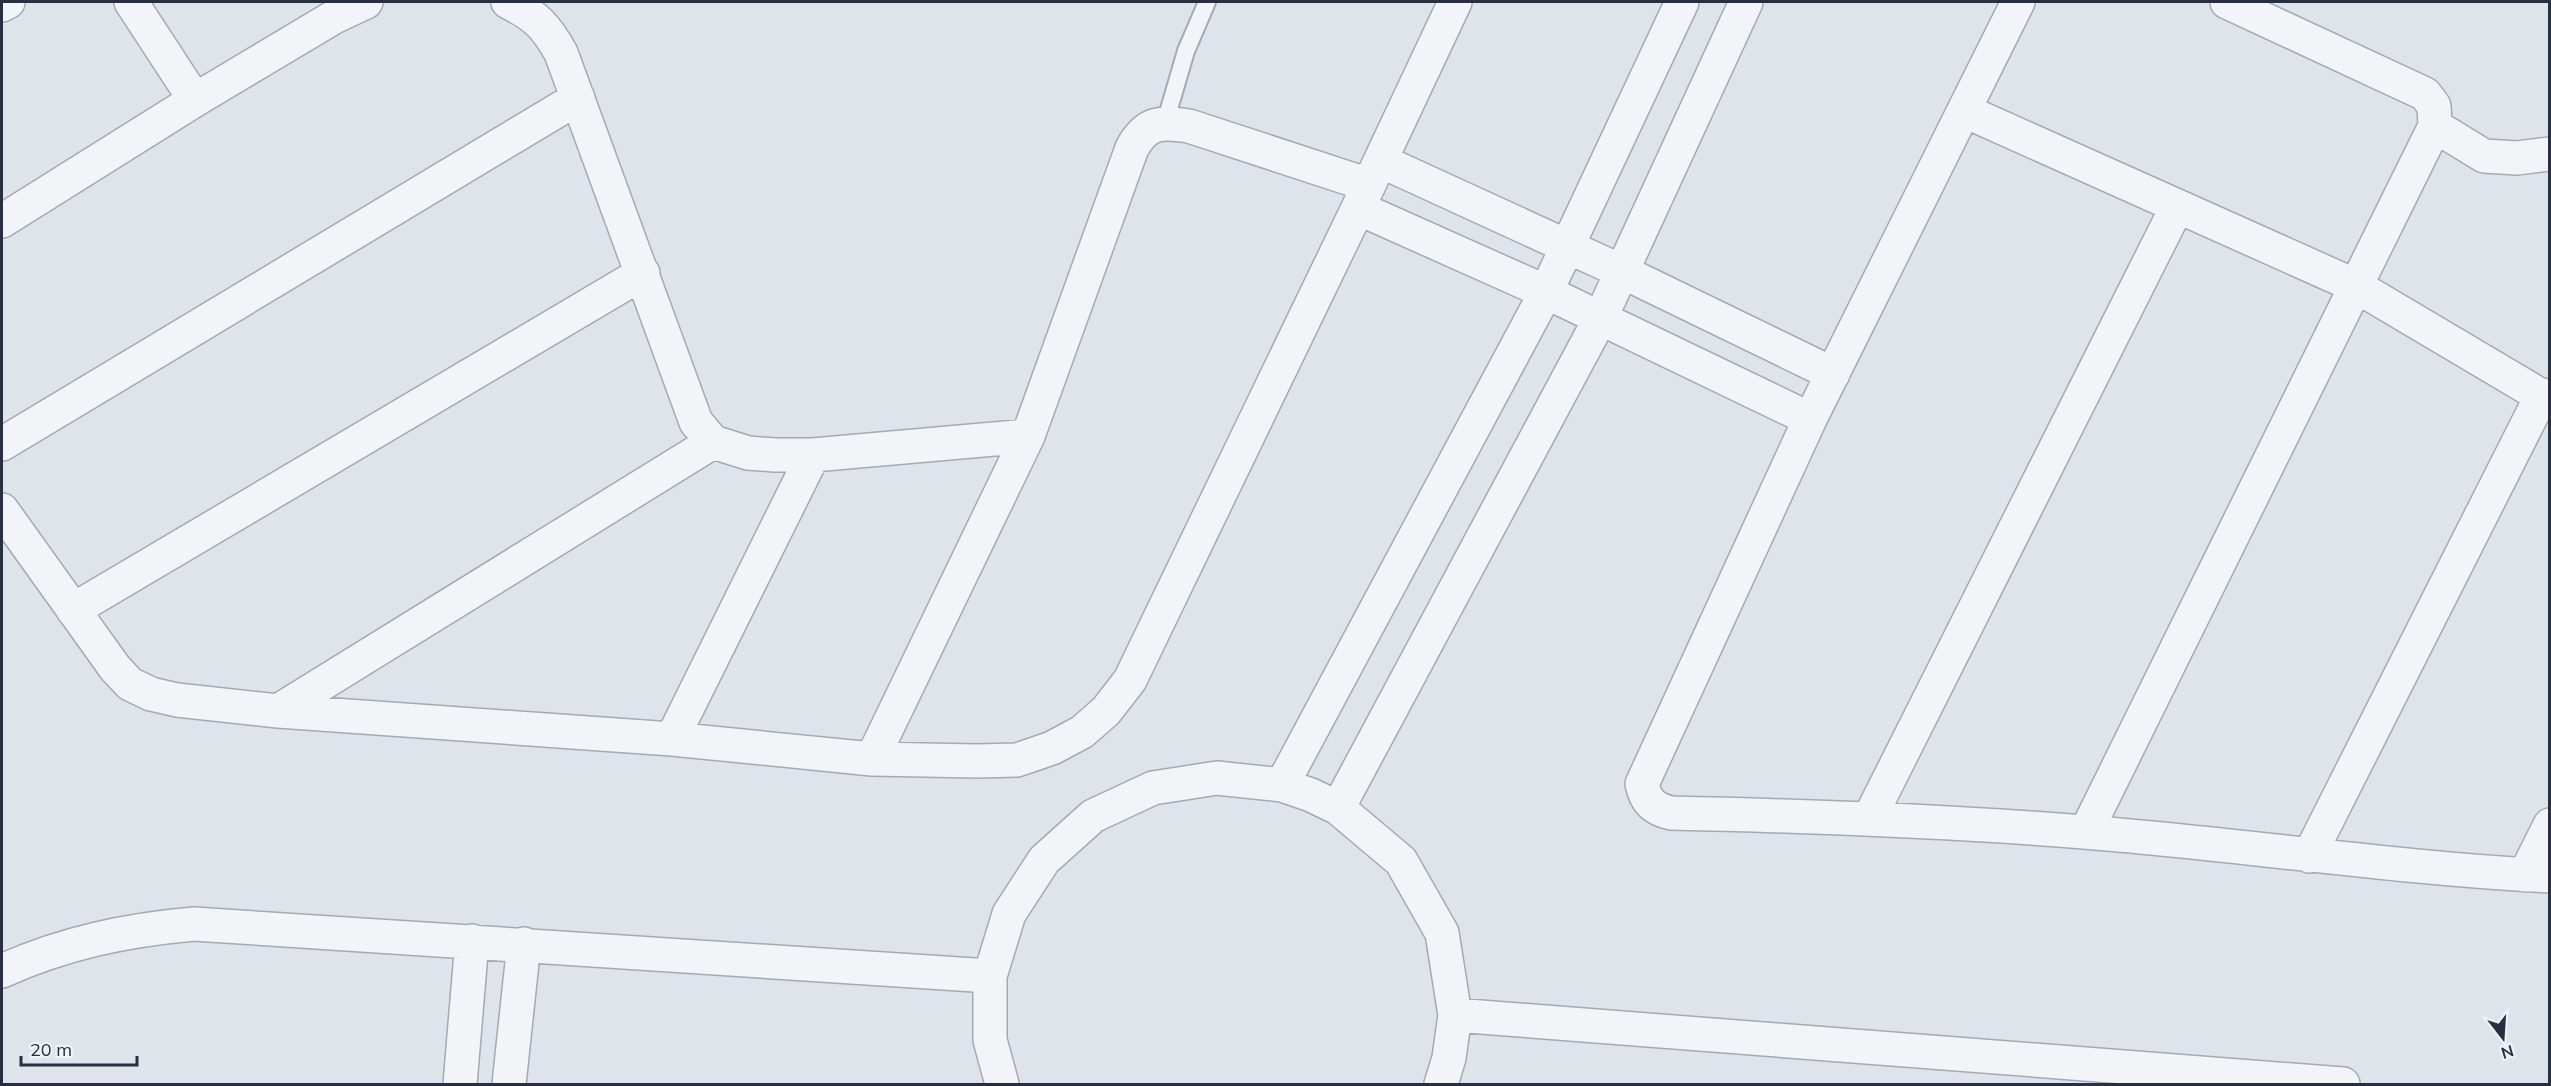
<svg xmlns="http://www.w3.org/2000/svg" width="2551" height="1086" font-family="Mulish,sans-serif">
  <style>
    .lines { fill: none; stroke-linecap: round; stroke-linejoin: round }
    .lane-casing { stroke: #a4a9b5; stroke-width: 20 }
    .street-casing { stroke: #a4a9b5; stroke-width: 36 }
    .lane { stroke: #f2f4f8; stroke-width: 16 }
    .street { stroke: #f2f4f8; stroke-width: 33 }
  </style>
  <rect width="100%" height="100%" fill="#dfe3ea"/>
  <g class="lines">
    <defs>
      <path id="lane" d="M1165,123L1186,51L1207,2"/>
      <path id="street" d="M131,2L195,100
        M508,2C536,16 546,26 561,53L696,422L713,442L748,453L775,455H813L1028,436
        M2018,2L1810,419L1642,784C1646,802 1654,809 1671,813C1809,816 1946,821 2084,832C2239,844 2394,868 2550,876
        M2,5L8,2
        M1965,111L2356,286L2550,401
        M2435,126L2484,156L2517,158L2550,154
        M1381,161L1623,272L1833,374
        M1358,208L1546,292L1810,419
        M2,221L195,100L334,17L366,2
        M2,444L578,98
        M2,510L115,668L130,684L151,694L177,700L278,711L672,739L872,759L977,761L1017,760L1052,748L1082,732L1106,711L1130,680L1358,208L1455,2
        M73,610L643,273
        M278,711L713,442
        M672,739L813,455
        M872,759L1028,436L1132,148C1147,121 1161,122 1189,126L1369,185
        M1282,785L1546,292L1682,2
        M1338,808L1600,319L1746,2
        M1870,817L2177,207
        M2086,832L2435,126L2434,106L2425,94L2227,2
        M2309,856L2542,395
        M2525,875L2550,825
        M2,971C64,943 126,930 194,924L990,976
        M1455,1015L2343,1084
        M460,1084L472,941
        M509,1084L524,944
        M1002,1084L990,1040V976L1009,914L1044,860L1093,816L1153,788L1217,778L1282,785L1311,795L1338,808L1401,861L1442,933L1455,1015L1449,1058L1441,1084"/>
    </defs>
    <use href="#lane" class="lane-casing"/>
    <use href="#street" class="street-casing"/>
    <use href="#lane" class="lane"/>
    <use href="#street" class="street"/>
  </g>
  <rect width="2551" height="1086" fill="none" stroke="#262f43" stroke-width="6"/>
  <g transform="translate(2503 1038) rotate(163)" stroke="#eff2f7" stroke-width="4.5" paint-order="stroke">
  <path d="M0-4.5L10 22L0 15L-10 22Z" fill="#262f43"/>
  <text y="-9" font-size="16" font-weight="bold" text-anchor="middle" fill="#262f43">N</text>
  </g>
  <path d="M21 1056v9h116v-9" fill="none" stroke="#262f43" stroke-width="3"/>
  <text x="30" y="1056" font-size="18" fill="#262f43" stroke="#eff2f7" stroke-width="4.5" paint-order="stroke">20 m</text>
</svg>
